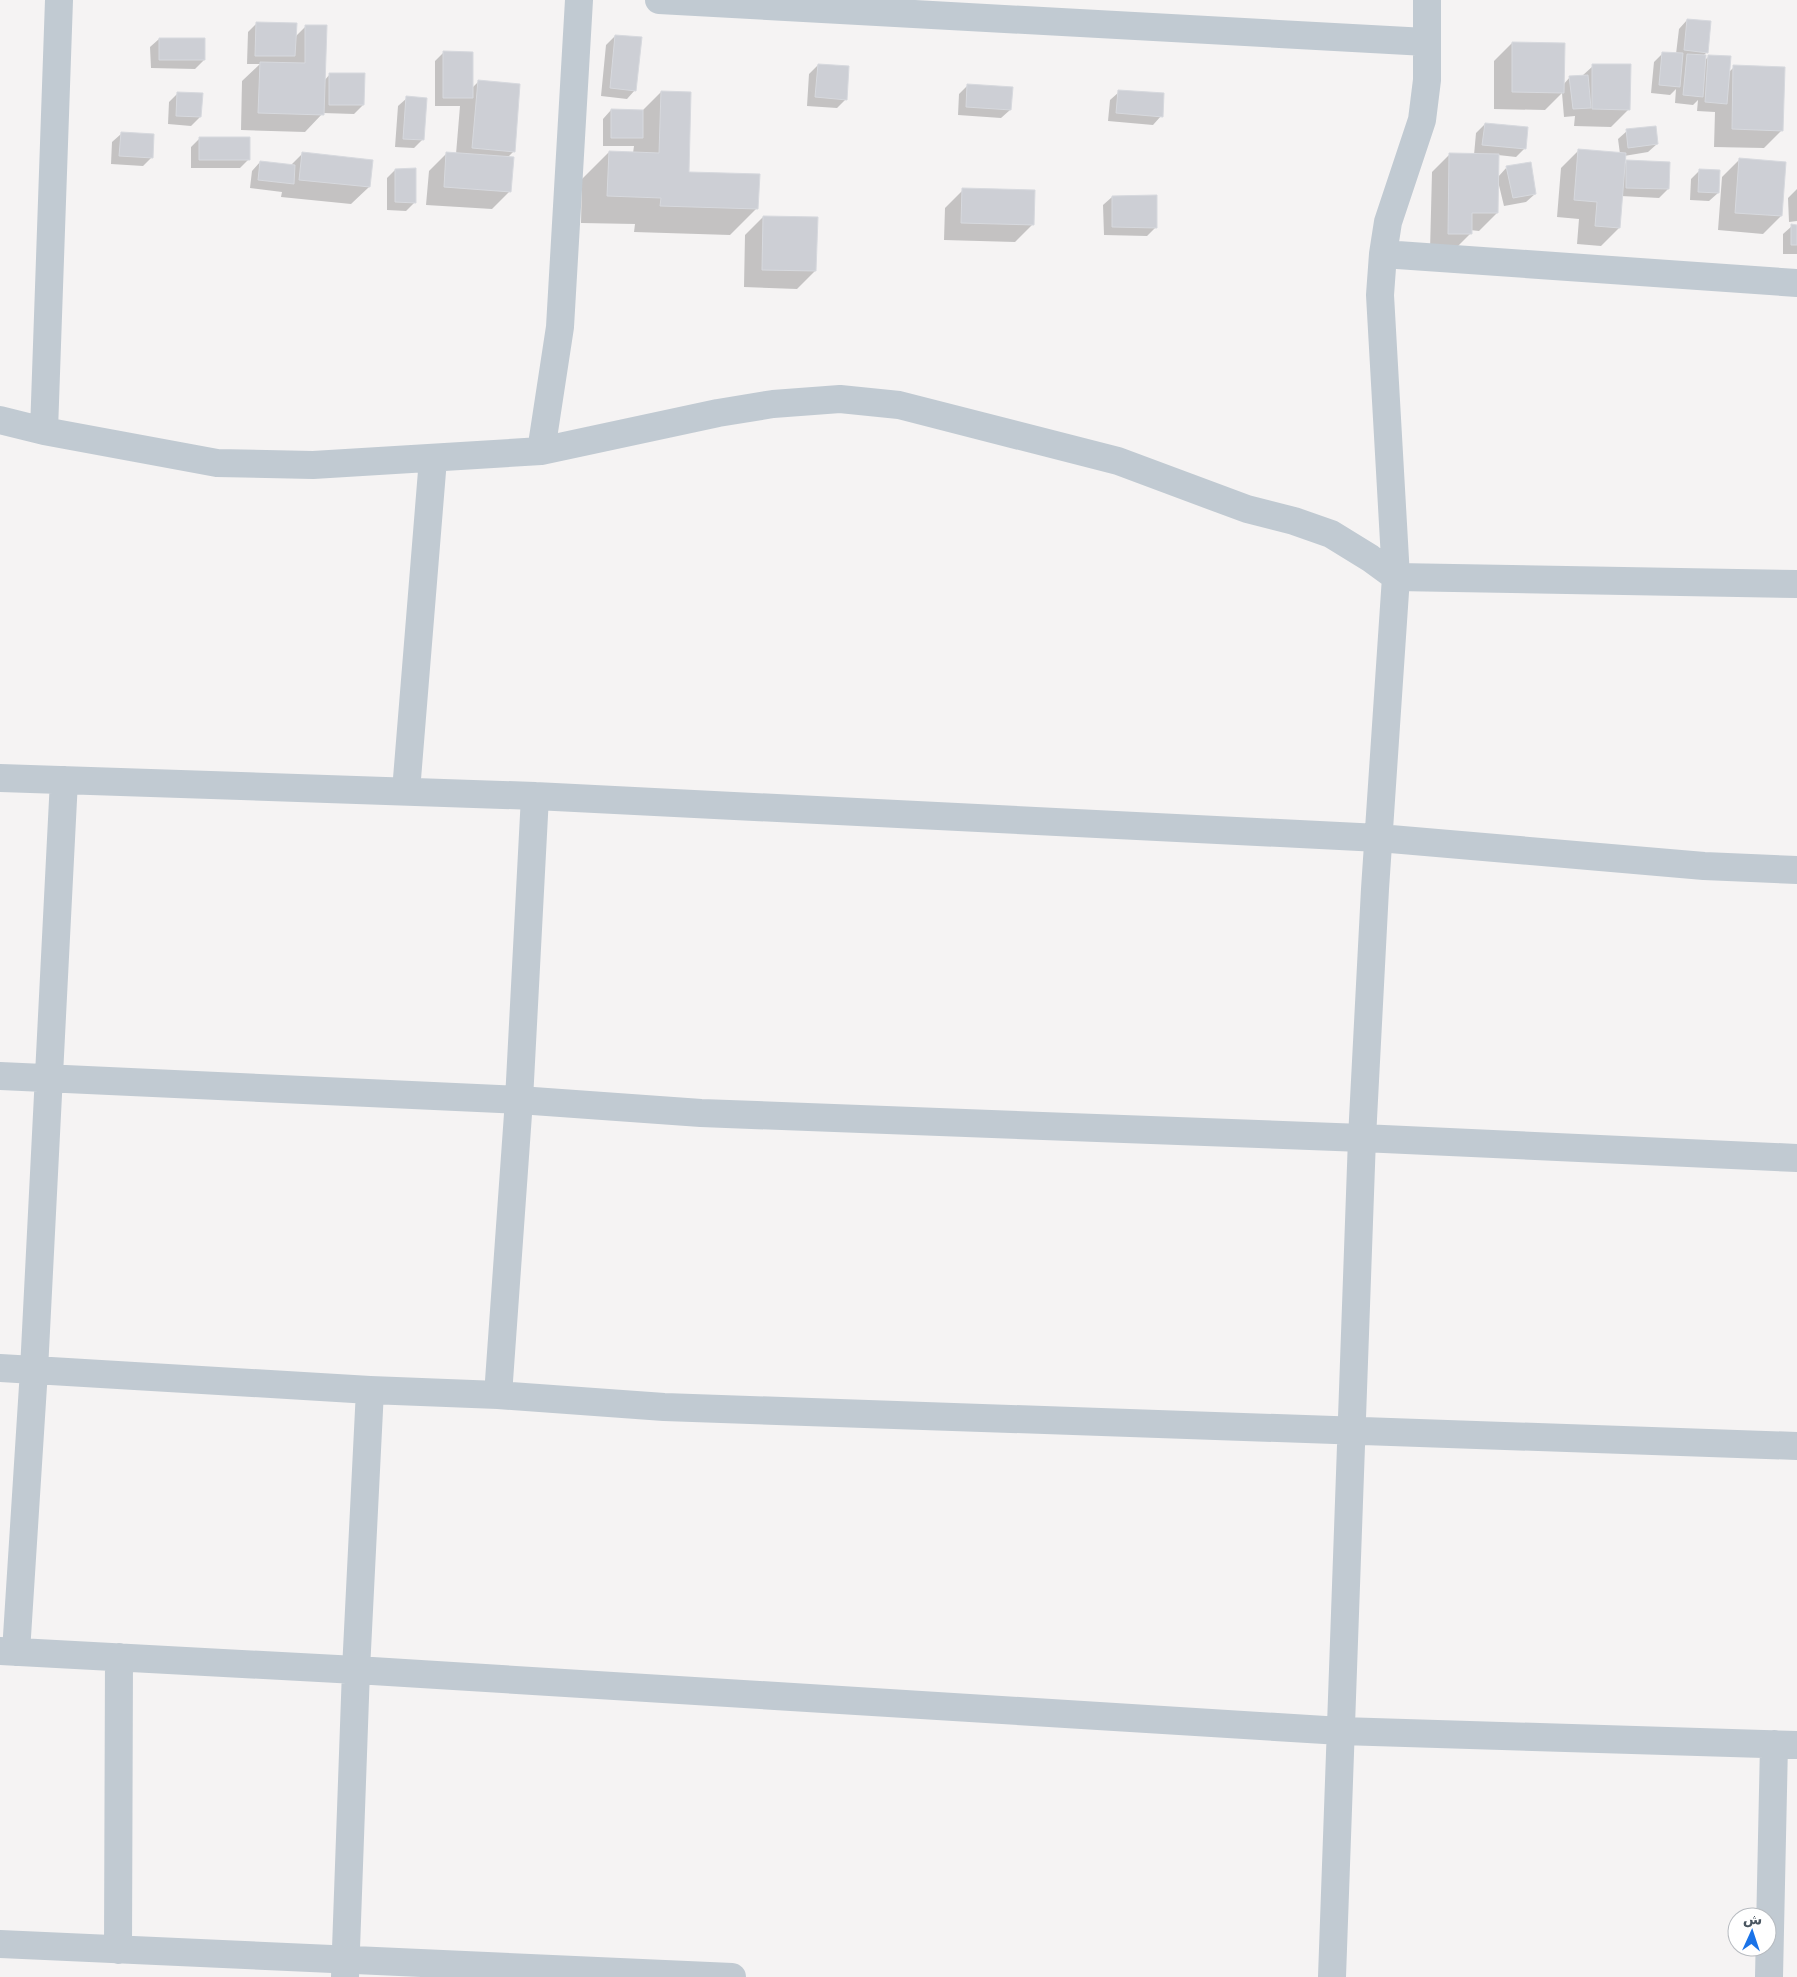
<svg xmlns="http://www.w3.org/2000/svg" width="1797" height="1977" font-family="'DejaVu Sans','Noto Sans Arabic',sans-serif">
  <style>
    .shadow { fill: #0003 }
    .building { fill: #cdcfd5; stroke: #d7d9de }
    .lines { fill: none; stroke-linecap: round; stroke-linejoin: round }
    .minor { stroke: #c1cad2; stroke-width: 28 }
  </style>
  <rect width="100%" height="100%" fill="#f5f3f3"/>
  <path class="shadow" d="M1687,20L1707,52L1703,56L1704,61L1709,56L1729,72L1734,67L1782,130L1764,148L1714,147L1715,112L1697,111L1698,100L1693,105L1675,103L1676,89L1670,95L1651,93L1654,62L1663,53L1676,54L1679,29Z
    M257,23L295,37L306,26L324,81L330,74L363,105L354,114L323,113L305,132L241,130L242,81L260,64H247L248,32Z
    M615,36L635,90L627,99L601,96L606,45Z
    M159,39L204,60L195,69L151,68L150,47Z
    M1512,43L1563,85L1570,77L1582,76L1593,66L1629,109L1611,127L1574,126L1575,116L1564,117L1562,93L1545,110L1494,109V61Z
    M444,52L472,88L478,82L514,151L507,158L510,191L492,209L426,205L429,171L447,153L456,154L460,106H435V61Z
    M818,65L846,99L837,108L807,106L809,74Z
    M968,85L1010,110L1001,118L958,115L959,94Z
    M661,92L687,173L757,208L730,235L634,232L635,224L581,223L582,179L609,152L633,153L634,146H603V119L611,110L642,111Z
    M1119,92L1161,116L1153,125L1108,121L1110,100Z
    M178,93L200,117L191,126L168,124L169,102Z
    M407,98L423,139L414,148L395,147L398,106Z
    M1485,124L1525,148L1516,157L1498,155V177L1507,167L1535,194L1526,202L1504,206L1497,177V213L1479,231L1470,230V234L1452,252L1430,251L1432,172L1450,154L1474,155L1476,133Z
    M1627,131L1657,144L1648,152L1624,156L1623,165L1627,162L1668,189L1659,198L1621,196L1619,228L1601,246L1577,244L1579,219L1557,217L1561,168L1579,150L1620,154L1618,139Z
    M121,134L152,157L143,166L111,164L112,142Z
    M200,138L248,160L240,168H191V147Z
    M302,154L369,187L351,204L281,197L282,192L250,188L252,171L260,162L291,165Z
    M1739,160L1781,216L1763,234L1718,230L1722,177Z
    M395,170L415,202L406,211L387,210V178Z
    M1700,170L1718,193L1709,201L1690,200L1691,179Z
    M1797,189V221L1789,222L1788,198Z
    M963,190L1033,224L1015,242L944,240L945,208Z
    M1112,197L1156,227L1147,236L1104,235L1103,205Z
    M763,217L815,271L797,289L744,287L745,235Z
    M1792,226H1797V254H1783V234Z"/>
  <path class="building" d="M1687,19L1711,21L1708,53L1684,50Z
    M256,22L297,23L295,56H255Z
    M305,25H327L324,115L258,113L260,62L305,63Z
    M615,35L642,37L636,91L610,88Z
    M159,38H205V60H159Z
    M1512,42L1565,43L1564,93L1512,92Z
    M443,51L473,52V98H443Z
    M1662,52L1683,53L1680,87L1659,85Z
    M1687,54L1706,55L1703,97L1683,95Z
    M1708,55L1731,56L1727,104L1705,102Z
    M818,64L849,66L847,100L815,97Z
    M1592,64H1631L1630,110L1592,109Z
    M1733,65L1785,67L1783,131L1732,129Z
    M329,73H365L364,105H329Z
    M1588,75L1591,108L1573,109L1569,76Z
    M478,80L520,84L515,152L472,148Z
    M967,84L1013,87L1011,110L966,107Z
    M1118,90L1164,93L1163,117L1116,113Z
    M661,91L691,92L689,172L760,174L758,209L660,206L661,198L607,196L609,151L659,153Z
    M177,92L203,93L201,117L176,116Z
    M406,96L427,98L424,140L403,139Z
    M611,109L643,110V138H611Z
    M1485,123L1528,127L1526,149L1482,145Z
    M1656,126L1658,144L1628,148L1626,129Z
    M121,132L154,134L153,158L119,156Z
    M199,137H250V160H199Z
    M1578,149L1626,153L1620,228L1595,226L1597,202L1574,200Z
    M302,152L373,160L370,187L299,180Z
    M446,152L514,157L511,192L444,187Z
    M1449,153L1499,154L1498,213H1472V234H1448Z
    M1739,158L1786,162L1782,216L1735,213Z
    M1626,160L1670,162L1669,189L1626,188Z
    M260,161L295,165L294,184L258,180Z
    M1531,162L1536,194L1513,198L1506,166Z
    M416,168V203L395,202V169Z
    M1699,169L1720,170L1719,193L1698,192Z
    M962,188L1035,190L1034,225L961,223Z
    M1157,195V228L1112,227V196Z
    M763,216L818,217L816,271L762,270Z
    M1791,224L1797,225V245H1791Z"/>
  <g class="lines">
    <path class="minor" d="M659,0L1426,42
      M1383,254L1797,283
      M0,420L44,431L217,463L313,465L541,451L718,413L773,404L840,399L899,405L1118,461L1247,509L1294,521L1331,534L1370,558L1396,577L1797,584
      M44,431L59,0
      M541,451L560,327L579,0
      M0,778L535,796L1379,838L1704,866L1797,870
      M64,780L34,1370L370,1390L498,1395L664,1407L1797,1446
      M406,791L433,459
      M0,1076L519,1100L701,1113L1362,1138L1797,1158
      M0,1368L34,1370L16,1652
      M498,1395L519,1100L535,796
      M0,1651L356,1670L1341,1731L1797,1745
      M0,1944L732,1977
      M118,1950L119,1657
      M345,1977L356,1670L370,1390
      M1332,1977L1362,1138L1375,889L1396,577L1380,295L1383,254L1388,222L1422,120L1427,80V0
      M1769,1977L1774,1744"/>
  </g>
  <g transform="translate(1752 1932) rotate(3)"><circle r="24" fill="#ffffff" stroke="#b7bbc0"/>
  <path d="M0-4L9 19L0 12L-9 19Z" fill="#1a73e8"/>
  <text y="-8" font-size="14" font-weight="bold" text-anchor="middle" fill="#4a5661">ش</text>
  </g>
</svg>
